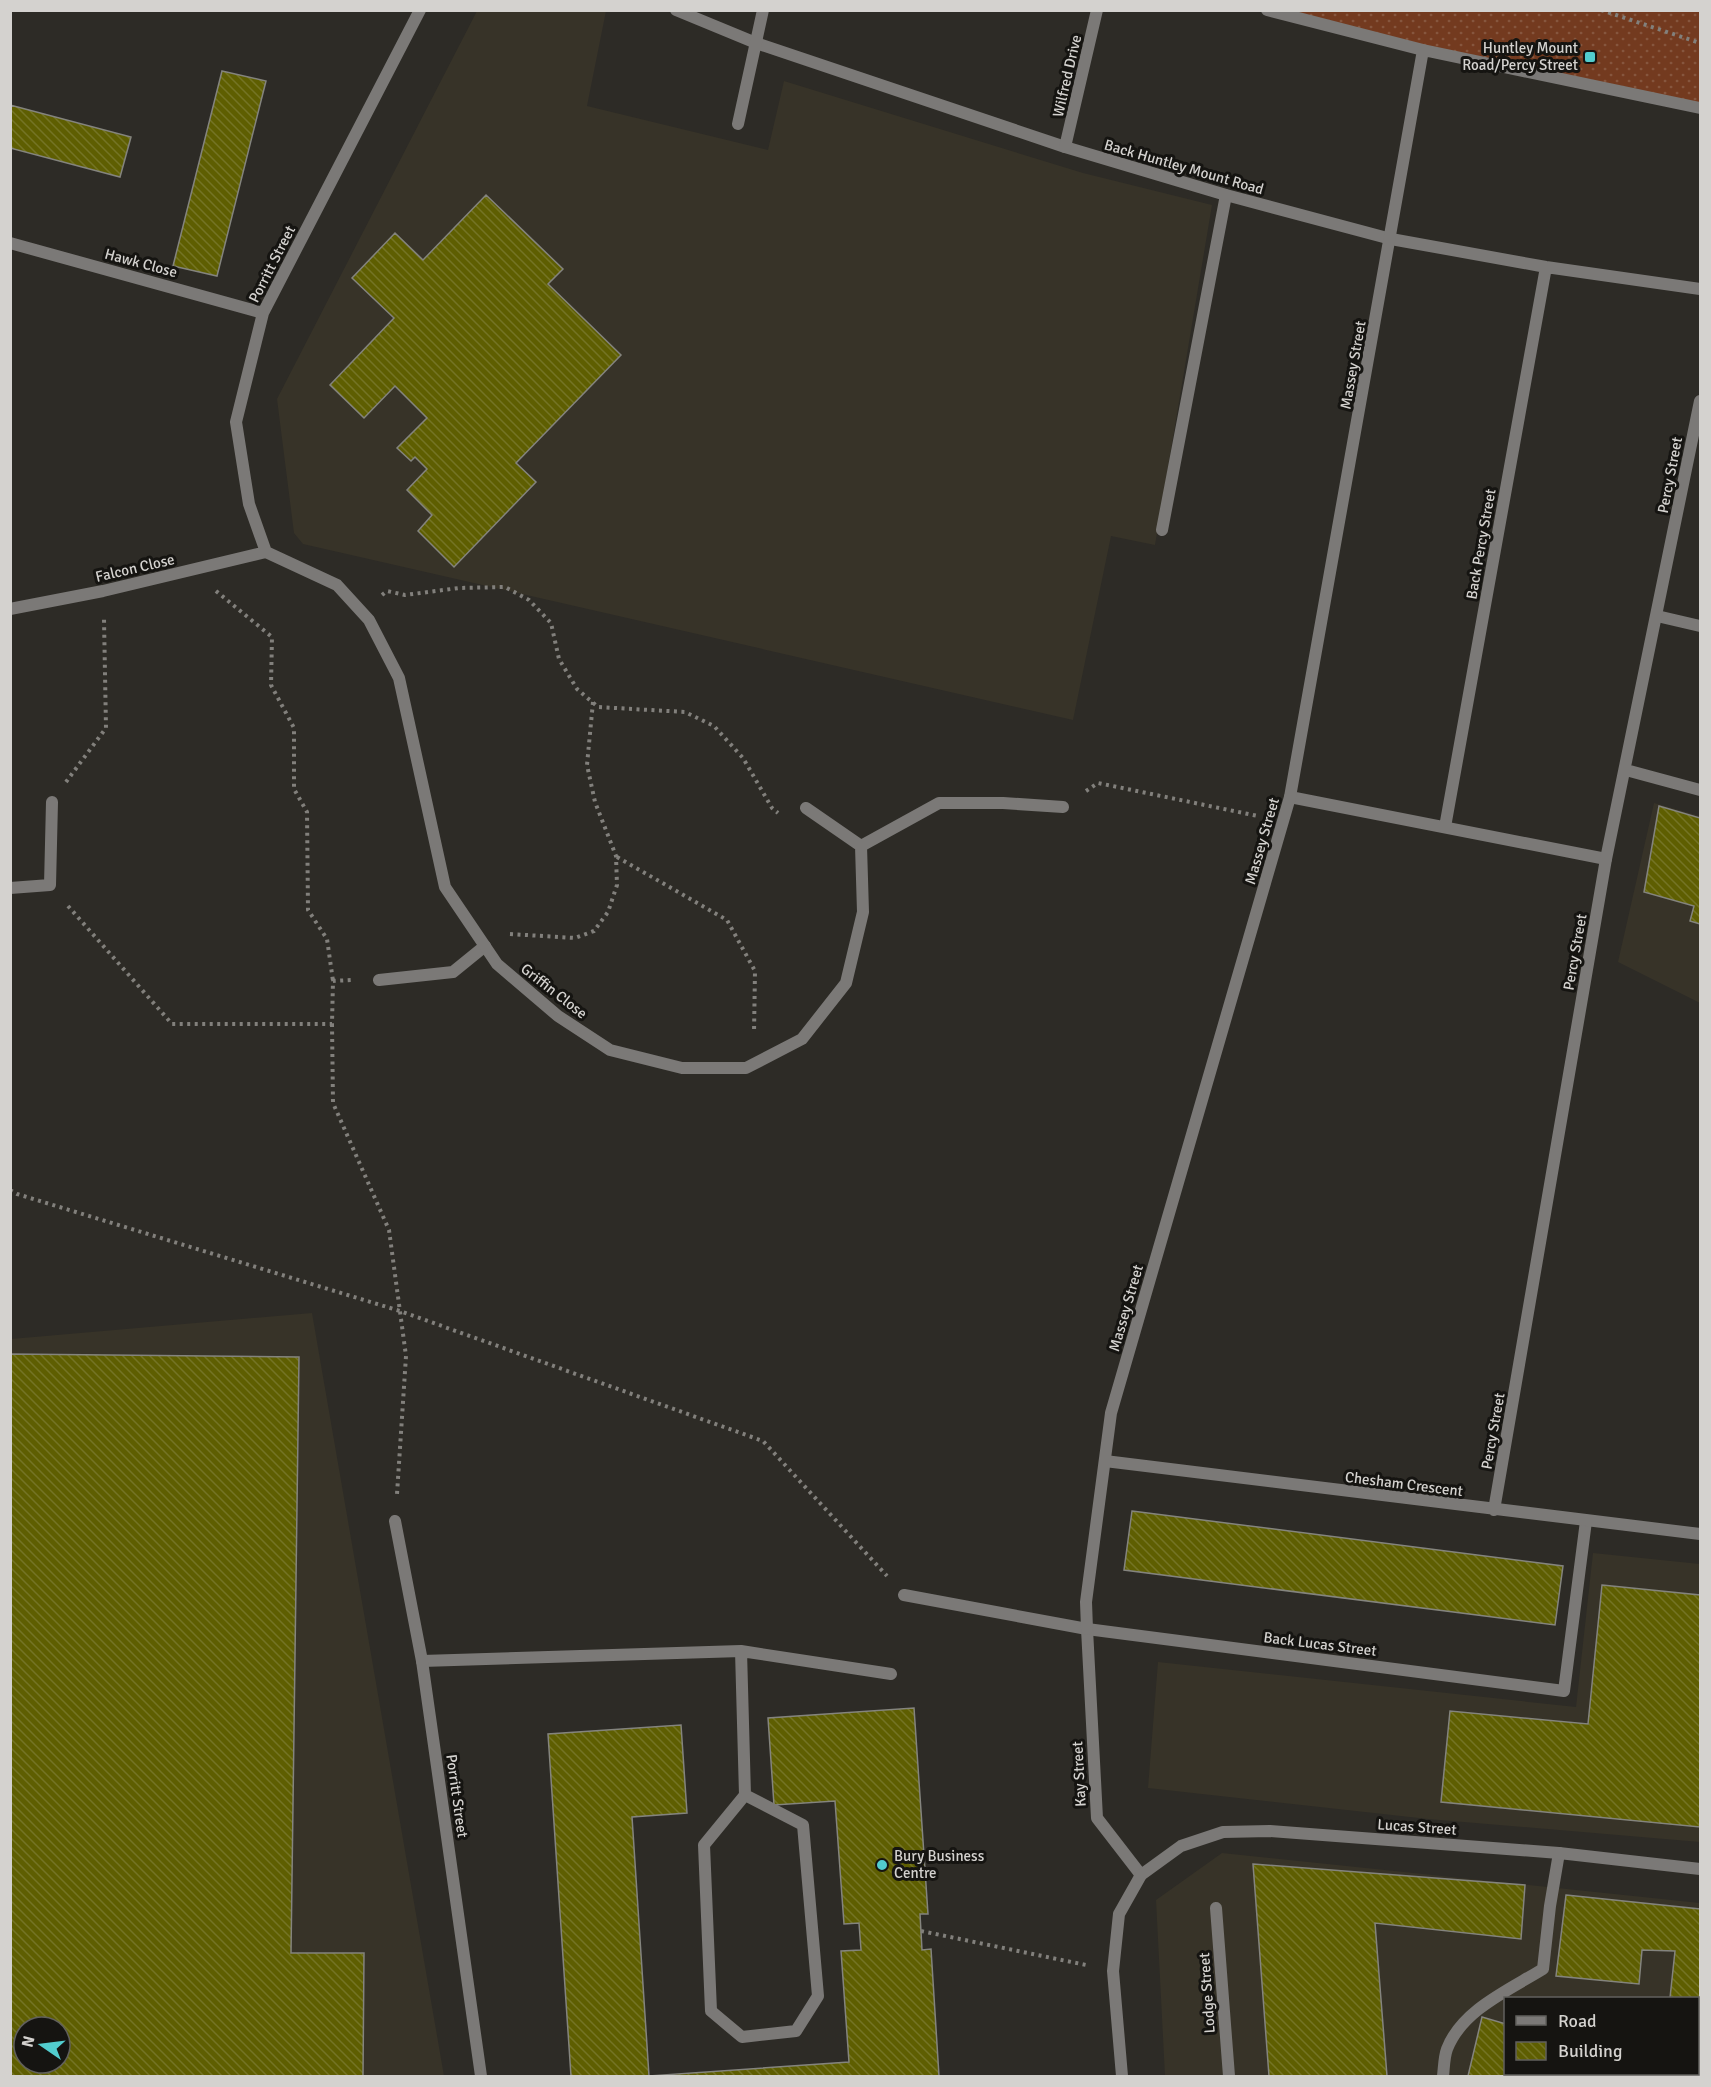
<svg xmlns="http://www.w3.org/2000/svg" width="1711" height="2087" font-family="Signika,sans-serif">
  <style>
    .built { fill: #373328; fill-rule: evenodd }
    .grass { fill: url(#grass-dots) }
    .building { fill: url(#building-back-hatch); stroke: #84847e; stroke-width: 1.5; fill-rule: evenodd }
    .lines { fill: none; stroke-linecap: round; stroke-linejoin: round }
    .path { stroke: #82807c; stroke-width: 4; stroke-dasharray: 3 4.5; stroke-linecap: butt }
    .service { stroke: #7b7977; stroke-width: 12 }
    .pedestrian { stroke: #7b7977; stroke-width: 12 }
    .minor { stroke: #7b7977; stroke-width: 12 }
    .poi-dot { fill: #52cdce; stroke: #151411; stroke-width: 2 }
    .labels { text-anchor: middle; stroke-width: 6; stroke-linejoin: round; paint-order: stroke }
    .poi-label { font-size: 15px; fill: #d4d2cf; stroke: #151411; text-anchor: end }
    .street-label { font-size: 15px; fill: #d4d2cf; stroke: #151411 }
  </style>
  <defs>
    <pattern id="grass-dots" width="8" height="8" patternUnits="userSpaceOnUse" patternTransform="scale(1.5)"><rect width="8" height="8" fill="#733a1f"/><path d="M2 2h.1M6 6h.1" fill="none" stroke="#86563e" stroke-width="1.8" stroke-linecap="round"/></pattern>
    <pattern id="building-back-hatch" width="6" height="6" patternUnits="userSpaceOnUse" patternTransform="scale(1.5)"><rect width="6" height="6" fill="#5e5e01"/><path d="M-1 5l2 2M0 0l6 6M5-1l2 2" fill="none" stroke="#747425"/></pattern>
  </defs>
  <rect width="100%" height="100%" fill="#2d2b26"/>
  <path class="built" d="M477,11H606L587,106L768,150L784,81L1083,173L1212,205L1155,545L1111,536L1073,720L303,544L294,533L277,399Z
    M1654,803L1700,816V1003L1618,962Z
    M312,1313L444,2076H11V1339ZM24,2027H60V2063H24Z
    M1593,1553L1700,1564V1842L1428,1819L1148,1788L1158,1662L1576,1707Z
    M1222,1853L1700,1903V2076H1165L1156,1900ZM1506,1998H1698V2074H1506Z"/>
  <path class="grass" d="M1290,11H1700V107L1423,50Z"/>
  <path class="building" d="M222,71L266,81L217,276L173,266Z
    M10,105L131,137L120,177L10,148Z
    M486,195L563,269L548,284L621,355L516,463L536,482L454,567L418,531L432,515L407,490L427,469L415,457L411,461L397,448L427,418L395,386L364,418L330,385L394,318L352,278L395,233L423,260Z
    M1659,806L1700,818V924L1690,921L1694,906L1644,892Z
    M10,1354L299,1357L291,1953H364L363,2076H10ZM24,2027H60V2063H24Z
    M1132,1511L1563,1566L1555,1625L1124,1570Z
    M1602,1585L1700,1595V1827L1441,1802L1450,1711L1588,1724Z
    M914,1708L928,1914H920L922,1950L931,1949L939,2076H571L548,1734L681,1725L687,1813L632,1817L649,2076L849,2062L841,1951L861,1950L859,1923L844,1924L835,1801L774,1805L768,1718Z
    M1253,1864L1525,1885L1521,1939L1375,1923L1387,2076H1269Z
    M1566,1895L1700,1909V2030H1698V1998H1670L1675,1951L1642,1950L1639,1984L1556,1976Z
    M1482,2017L1506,2024V2074H1606L1616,2076H1468Z"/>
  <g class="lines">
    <path class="path" d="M1601,10L1700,43
      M216,591L272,637L271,685L294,728V789L307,812L308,910L327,939L333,981
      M382,595L387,591L405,595L459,588L505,587L529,600L551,623L559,659L577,689L598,707L685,712L714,726L743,758L772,808L778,813
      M66,782L106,728L104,619
      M1086,791L1098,783L1258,816
      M617,857L727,920L755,971L754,1033
      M68,906L172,1024H332L333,981L351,980
      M510,934L575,938L594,931L608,912L617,885L616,856L595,802L587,765L593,702
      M332,1024L333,1103L389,1230L406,1356L397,1494
      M10,1190L17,1194L400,1311L763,1441L887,1576
      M921,1931L1086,1965"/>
    <path class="service" d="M676,10L756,43L1065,147L1226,195L1391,239L1546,267L1700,289
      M1162,530L1226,195
      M1657,616L1700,626
      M1290,797L1606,859
      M1445,827L1546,267
      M379,980L453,972L485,946
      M904,1595L1087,1629L1564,1691L1586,1521
      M741,1651L745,1795L803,1825L818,1996L796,2031L742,2037L711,2011L704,1845L745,1795
      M422,1661L741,1651L891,1674
      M1216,1908L1229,2076
      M1443,2076C1444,2068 1444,2057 1447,2049C1462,2010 1509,1990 1543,1969L1550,1906L1559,1853"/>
    <path class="pedestrian" d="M1087,1629L1097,1818L1141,1875"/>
    <path class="minor" d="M1267,10L1423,50L1700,108
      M738,124L763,10
      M1065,147L1097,10
      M10,243L263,313
      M266,552L337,585L369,620L399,678L445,887L497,964L558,1016L610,1050L682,1068H746L802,1039L846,983L863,912L861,846L806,808
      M266,552L249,504L236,422L263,313L420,10
      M10,609L103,591L266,552
      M1626,770L1700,790
      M861,846L939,803H1003L1063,807
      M10,888L50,885L52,802
      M1105,1461L1700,1534
      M1494,1510L1606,859L1700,401
      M395,1521L422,1661L481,2076
      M1087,1629L1086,1602L1111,1413L1290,797L1423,50
      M1122,2076L1113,1971L1119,1914L1141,1875L1181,1846L1223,1832L1270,1831L1559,1853L1700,1869"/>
  </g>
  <g class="poi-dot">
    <rect x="1584" y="51" width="12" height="12" rx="3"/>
    <circle cx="882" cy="1865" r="6"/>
  </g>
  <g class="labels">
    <g class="poi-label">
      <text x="1578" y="53">Huntley Mount<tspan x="1578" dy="17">Road/Percy Street</tspan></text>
      <text x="894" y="1861" text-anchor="start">Bury Business<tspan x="894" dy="17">Centre</tspan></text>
    </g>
    <g class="street-label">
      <text transform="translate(1067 76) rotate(-77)" y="5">Wilfred Drive</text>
      <text transform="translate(1184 167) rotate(16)" y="5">Back Huntley Mount Road</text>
      <text transform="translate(141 263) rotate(15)" y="5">Hawk Close</text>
      <text transform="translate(272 264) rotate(-63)" y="5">Porritt Street</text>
      <text transform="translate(1353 365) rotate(-80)" y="5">Massey Street</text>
      <text transform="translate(1670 475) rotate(-79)" y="5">Percy Street</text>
      <text transform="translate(1481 544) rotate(-80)" y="5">Back Percy Street</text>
      <text transform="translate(135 568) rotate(-13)" y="5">Falcon Close</text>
      <text transform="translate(1262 841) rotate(-74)" y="5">Massey Street</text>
      <text transform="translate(1575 952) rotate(-80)" y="5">Percy Street</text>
      <text transform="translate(554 991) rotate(38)" y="5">Griffin Close</text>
      <text transform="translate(1126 1308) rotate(-74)" y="5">Massey Street</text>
      <text transform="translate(1493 1431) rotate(-80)" y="5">Percy Street</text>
      <text transform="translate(1404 1484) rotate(7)" y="5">Chesham Crescent</text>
      <text transform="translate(1320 1644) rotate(7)" y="5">Back Lucas Street</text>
      <text transform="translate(1079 1774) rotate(-93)" y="5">Kay Street</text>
      <text transform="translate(457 1796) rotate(82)" y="5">Porritt Street</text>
      <text transform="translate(1417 1827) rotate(4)" y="5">Lucas Street</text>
      <text transform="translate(1207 1993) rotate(-94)" y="5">Lodge Street</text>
    </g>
  </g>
  <rect width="1711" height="2087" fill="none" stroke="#d4d2cf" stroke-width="24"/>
  <rect x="1504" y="1997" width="195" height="78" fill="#151411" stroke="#61605d" stroke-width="1.5"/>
  <rect x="1516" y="2016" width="30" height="9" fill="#7b7977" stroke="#61605d" stroke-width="1.5"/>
  <text x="1558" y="2027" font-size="18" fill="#d4d2cf">Road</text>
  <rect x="1516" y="2042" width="30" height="18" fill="url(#building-back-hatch)" stroke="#61605d" stroke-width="1.5"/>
  <text x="1558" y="2057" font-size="18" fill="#d4d2cf">Building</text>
  <g transform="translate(42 2045) rotate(284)"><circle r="28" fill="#151411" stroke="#61605d" stroke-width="1.5"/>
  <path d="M0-4.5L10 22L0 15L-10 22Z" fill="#52cdce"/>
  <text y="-9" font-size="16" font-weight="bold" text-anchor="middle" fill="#d4d2cf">N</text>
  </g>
</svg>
